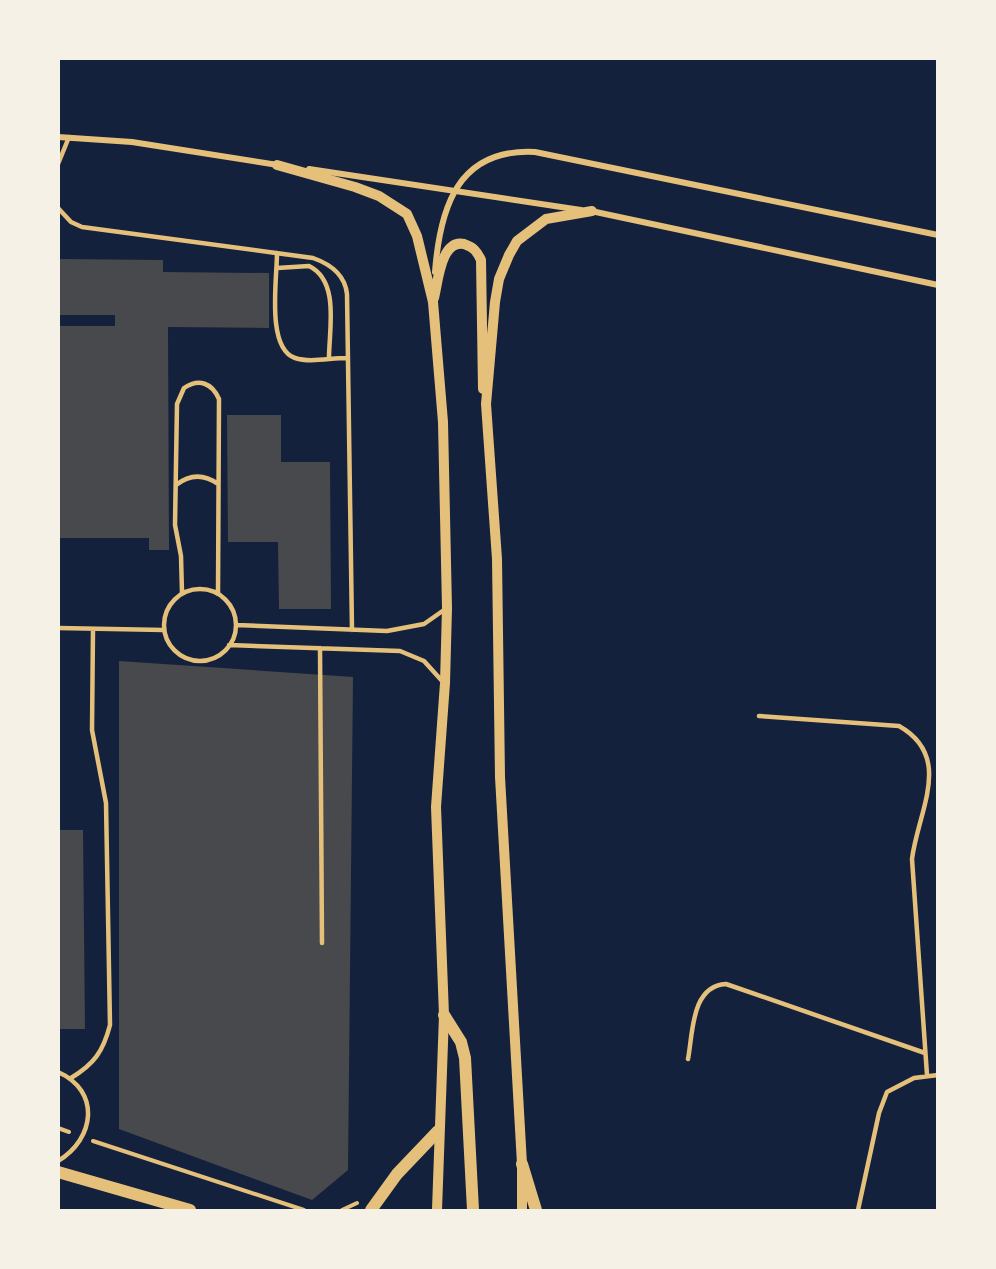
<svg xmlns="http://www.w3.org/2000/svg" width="996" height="1269" font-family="Quicksand,sans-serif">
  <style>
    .building { fill: #48494c }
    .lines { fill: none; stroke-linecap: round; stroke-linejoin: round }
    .path { stroke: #e5c07b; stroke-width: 4 }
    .service { stroke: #e5c07b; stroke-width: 4.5 }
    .minor { stroke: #e5c07b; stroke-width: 6 }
    .tertiary { stroke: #e5c07b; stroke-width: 10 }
    .secondary { stroke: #e5c07b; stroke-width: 12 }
  </style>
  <rect width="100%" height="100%" fill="#14213d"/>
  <path class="building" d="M58,259L163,260V272L269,273V328L168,327L169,550H149V538H58V326H115V315H58Z
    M227,415H281V462H330L331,609H279L278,542H228Z
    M119,661L353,677L348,1170L312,1200L119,1129Z
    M58,830H83L85,1029H58Z"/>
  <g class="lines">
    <path class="path" d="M58,1128L69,1132
      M93,1141L304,1210
      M342,1210L357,1203"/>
    <path class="service" d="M58,164L69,137
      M58,208L71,222L82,227L313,258C330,264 345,275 347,294L352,630
      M277,253C277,279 266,348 295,358C310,363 330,358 346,358
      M277,268L309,266C340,281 329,330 329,358
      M176,485C190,474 204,474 218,484
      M164 625a36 36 0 1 1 72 0a36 36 0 1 1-72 0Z
      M182,593L181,556L175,525L177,404L184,388C199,378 212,383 219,399L218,594
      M236,625L387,631L424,624L444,610
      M58,628L164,630
      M229,645L400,651L424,661L443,682
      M320,648L322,943
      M759,716L899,726C954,757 918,811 912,859L927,1075
      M688,1059C693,1033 691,986 726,984L925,1053
      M58,1072C101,1091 95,1139 58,1161
      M71,1078C94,1064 103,1052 110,1025L106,803L92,730L93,629
      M858,1210L879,1113L887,1092L914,1078L938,1075"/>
    <path class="minor" d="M58,137L132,142L278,165
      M309,169L581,210
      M591,211L938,285
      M435,272C440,207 458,148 535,152L938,235"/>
    <path class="tertiary" d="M277,165L355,187L379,196L407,214L417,236L433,302L443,422L447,608L445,683L436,807L444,1015L437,1210
      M434,298C438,282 441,239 464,244C473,247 477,251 481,260L483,389
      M522,1210V1164L500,777L497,559L486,404L495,302L499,279L509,255L517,241L546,219L592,211"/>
    <path class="secondary" d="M444,1015L461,1042L465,1058L473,1210
      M522,1164L536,1210
      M58,1172L190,1210
      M371,1210L397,1174L438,1131"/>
  </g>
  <rect width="996" height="1269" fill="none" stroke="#f6f1e7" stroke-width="120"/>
</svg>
